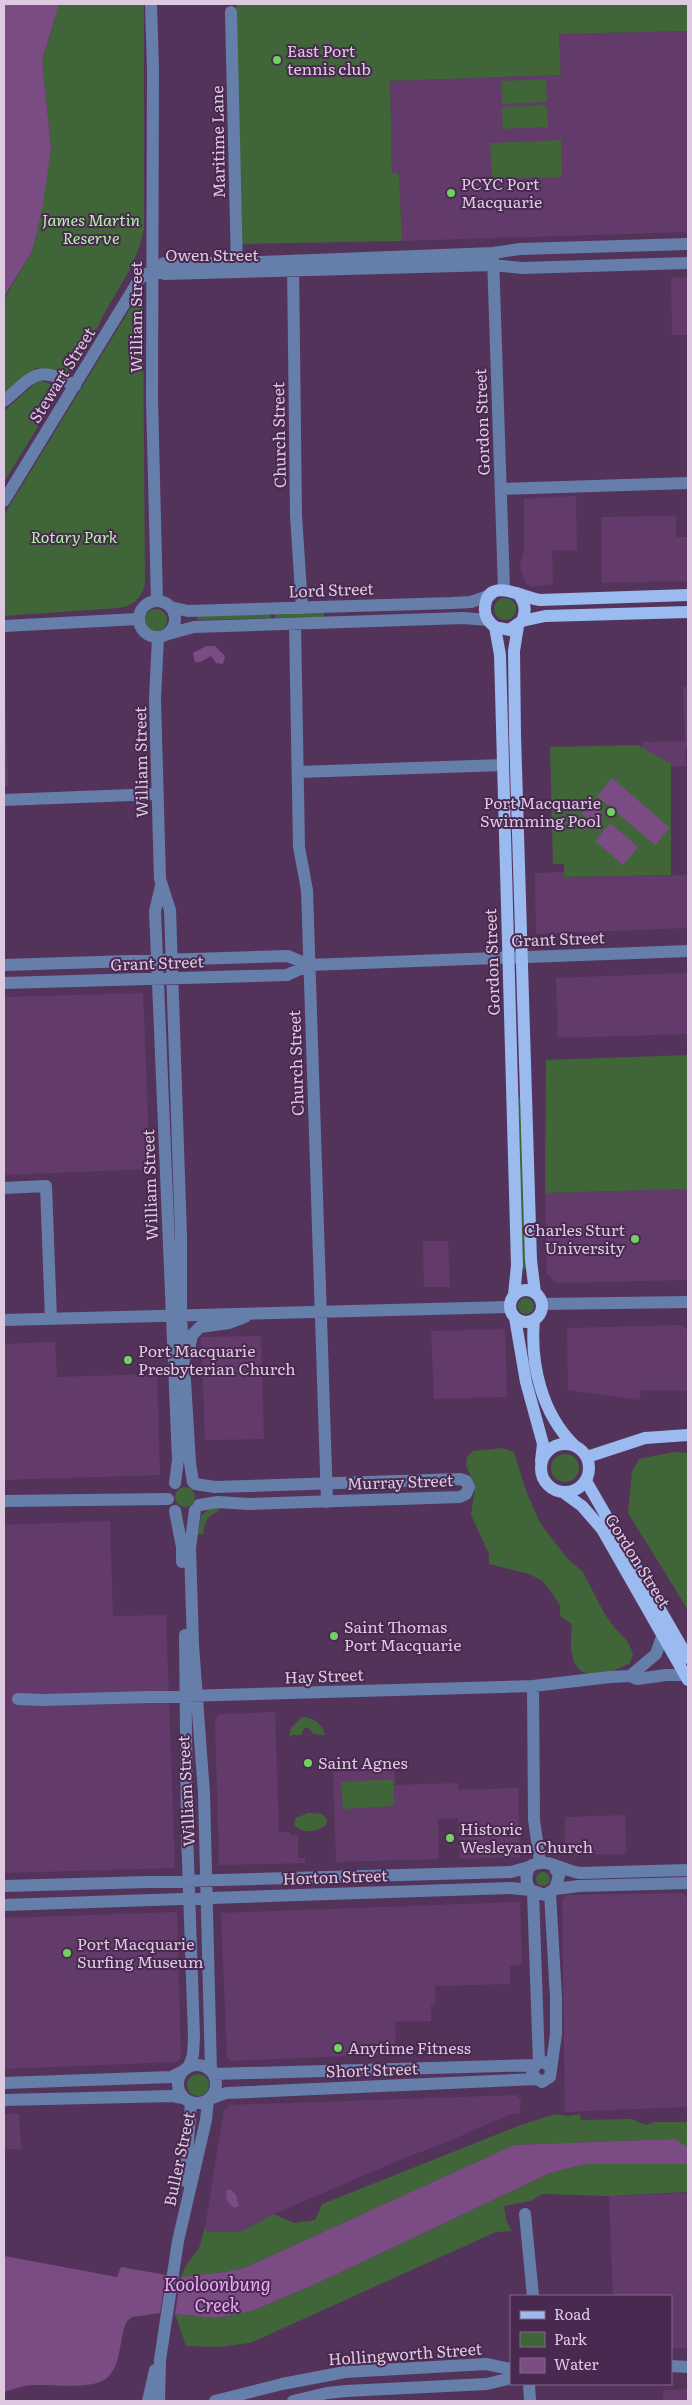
<svg xmlns="http://www.w3.org/2000/svg" width="692" height="2405" font-family="Literata,serif">
  <style>
    .built { fill: #623b6a }
    .green { fill: #3f6538 }
    .water { fill: #7b4c84 }
    .lines { fill: none; stroke-linecap: round; stroke-linejoin: round }
    .minor { stroke: #657faa; stroke-width: 12 }
    .major { stroke: #9bbaef; stroke-width: 12 }
    .poi-dot { fill: #70d35f; stroke: #492950; stroke-width: 2 }
    .labels { text-anchor: middle; stroke-width: 4; stroke-linejoin: round; paint-order: stroke }
    .poi-label { font-size: 16px; fill: #ddcae1; stroke: #492950; text-anchor: start }
    .street-label { font-size: 16px; fill: #ddcae1; stroke: #492950 }
    .park-label { font-size: 16px; font-style: italic; fill: #b0f7a4; stroke: #492950 }
    .water-label { font-size: 18px; font-style: italic; fill: #efabfd; stroke: #492950 }
  </style>
  <rect width="100%" height="100%" fill="#54335b"/>
  <path class="built" d="M688,31V232L402,241L399,173H392L390,81L561,75L559,34Z
    M688,277V335H672L671,278Z
    M576,496L577,550L552,551L553,584L532,587L526,584L520,566L524,550V499Z
    M676,516V537H688V581L602,583L601,517Z
    M4,649L8,786H4Z
    M683,687H688V747L685,748L686,766L643,767L642,742L685,741Z
    M564,872V877L688,875V928L536,934L535,873Z
    M688,973V1034L558,1038L556,978Z
    M143,993L150,1169L4,1175V997Z
    M688,1189V1280L557,1283L547,1274L545,1193Z
    M423,1241H448L450,1287H424Z
    M681,1325L688,1330V1391L641,1390L639,1400L568,1390L567,1328Z
    M505,1329L507,1397L434,1399L431,1331Z
    M261,1336L264,1439L205,1440L201,1337Z
    M55,1342L57,1377L157,1374L160,1475L4,1480V1344Z
    M110,1521L113,1616L166,1615L175,1868L4,1873V1525Z
    M275,1712L279,1832H290V1835H298V1858H305V1863L219,1865L215,1719L219,1714Z
    M394,1769L395,1785L458,1783V1790L518,1788L520,1857L460,1859L458,1818L438,1819L439,1859L336,1862L333,1772Z
    M625,1815L626,1854L565,1855V1817Z
    M683,1893L688,1899V2107L565,2112L562,1899L566,1895Z
    M520,1902L522,1961L518,1966H510V1984L435,1986V2004H431V2021L395,2022L396,2054L231,2061L227,2057L221,1913Z
    M177,1912L181,2058L176,2062L4,2069V1918Z
    M516,2095L521,2100L519,2114H511L442,2144L404,2158L274,2214L240,2232H208L205,2227L224,2110L230,2105Z
    M4,2114H19L21,2149H4Z
    M688,2193V2347L671,2349V2296H613L609,2196Z
    M688,2389V2401H663V2390Z"/>
  <path class="green" d="M59,4H144V229C136,267 120,284 103,316C90,341 88,355 67,375L36,368L4,396V299L32,251L51,147L42,61Z
    M236,4H688V31L559,34L561,75L390,81L392,173H399L402,241L242,244Z
    M546,79L547,102L502,104L501,81Z
    M547,105L548,127L503,129L502,107Z
    M561,140L562,177L492,179L490,143Z
    M134,302L143,308L145,585C140,599 134,606 118,608L4,616V515Z
    M39,380L58,387V394L4,482V411Z
    M494 609a11 11 0 1 1 22 0a11 11 0 1 1-22 0Z
    M145 620a11 11 0 1 1 22 0a11 11 0 1 1-22 0Z
    M324,612V617L275,618V613Z
    M270,613L271,618L197,620V616Z
    M638,745L671,764V875L564,877V864H553L550,747Z
    M688,1055V1189L545,1193L546,1060Z
    M517,1097H521L526,1269H523Z
    M518 1306a8 8 0 1 1 16 0a8 8 0 1 1-16 0Z
    M503,1448L514,1452L526,1491L540,1523L567,1558L583,1572L604,1613L614,1627L628,1642L633,1654L630,1663C584,1686 566,1675 572,1624L560,1616V1605L543,1581L529,1574L489,1564V1554L471,1515L475,1487L466,1465L467,1457L473,1451Z
    M674,1452L688,1453V1610L628,1513L632,1472L639,1459Z
    M551 1468a14 14 0 1 1 28 0a14 14 0 1 1-28 0Z
    M175 1497a10 10 0 1 1 20 0a10 10 0 1 1-20 0Z
    M219,1508V1511C206,1517 205,1521 203,1534L198,1535L201,1516L209,1509Z
    M302,1717C313,1717 323,1724 325,1735L313,1734L309,1728H304L301,1735H291L289,1738L291,1728Z
    M393,1779L394,1804L392,1806L343,1809L341,1782Z
    M308,1813L322,1814L327,1819L326,1825C316,1832 302,1835 294,1824L296,1818Z
    M536 1879a7 7 0 1 1 14 0a7 7 0 1 1-14 0Z
    M187 2085a11 11 0 1 1 22 0a11 11 0 1 1-22 0Z
    M555,2114L568,2116L580,2114L581,2120L631,2119L646,2125L655,2122H688V2147L674,2139L514,2145L244,2268L224,2272L181,2277L185,2267L199,2248L205,2227L208,2232H240L274,2214L294,2223L315,2220L322,2204L518,2126Z
    M643,2163L688,2164V2192L609,2196L542,2194L531,2201L504,2206L506,2220L512,2231L496,2232L250,2343L218,2347L186,2346L175,2314L217,2318L252,2311L320,2282L550,2173L586,2164Z"/>
  <path class="water" d="M4,4H59L42,61L51,147L43,205L32,251L4,297Z
    M215,646L225,656L223,664L216,663L211,656L200,662H195L193,653L206,646Z
    M612,778L670,828L655,845L597,796Z
    M591,803L601,811L592,822L582,814Z
    M610,823L638,847L623,865L595,841Z
    M674,2139L688,2147V2164H586L550,2173L320,2282L252,2311L217,2318L175,2314L181,2277L224,2272L244,2268L514,2145Z
    M230,2189L236,2195L239,2206L234,2208L227,2201L226,2191Z
    M4,2256L117,2277L121,2267L166,2275L160,2313L132,2317L127,2321C119,2337 122,2362 109,2376C96,2391 52,2384 34,2385C23,2385 14,2389 4,2392Z"/>
  <g class="lines">
    <path class="minor" d="M151,4L153,70L152,398L157,601
      M231,12L237,269
      M493,256L504,589
      M293,263L296,515L302,608
      M153,270L165,274L494,265L522,268L688,263
      M4,401C33,377 36,363 75,386
      M501,489L688,483
      M4,501L140,278L164,263H237L493,253L520,249L688,244
      M139 619a18 18 0 1 1 36 0a18 18 0 1 1-36 0Z
      M170,607L188,611L452,603L471,602L491,595
      M295,624L299,847L307,890L327,1502
      M4,626L138,619
      M168,634L194,627L463,618L488,620
      M158,637L155,699L160,879L170,910L181,1236V1315L190,1463L193,1482
      M298,772L503,765
      M4,800L157,794
      M161,886L155,911L178,1460L175,1483
      M4,965L288,956L309,965
      M4,983L287,975L309,965L688,951
      M4,1188L46,1186L51,1319
      M542,1304L688,1302
      M4,1320L509,1307
      M188,1354L192,1335L200,1327L229,1323L245,1317
      M195,1484L215,1487L460,1479L466,1481L469,1487L466,1494L460,1497L248,1504L218,1502L199,1505
      M4,1501L168,1499
      M195,1510L190,1548L193,1645L204,1793L211,2071
      M175,1511L182,1547V1562
      M185,1635L187,1832L194,2037L193,2055L189,2066
      M630,1676L656,1654L663,1634
      M533,1686L534,1820L540,1862
      M18,1699L42,1700L533,1686L610,1677L630,1676L637,1679L666,1675H685
      M554,1866L559,1876L555,1889L545,1895L530,1890C525,1881 526,1876 529,1867C546,1856 561,1870 580,1873L688,1870
      M4,1886L511,1872L529,1867
      M555,1889L579,1886L688,1883
      M533,1892L539,2063
      M550,1893L556,1998V2034L550,2077L542,2082L534,2077L532,2071L537,2063L544,2062L551,2068
      M4,1905L511,1888L530,1890
      M178 2084a19 19 0 1 1 38 0a19 19 0 1 1-38 0Z
      M214,2074L535,2065
      M4,2083L171,2077L181,2072
      M210,2099L226,2093L536,2079
      M4,2100L172,2096L183,2098
      M185,2181L191,2103
      M525,2214L533,2296
      M671,2366L688,2367
      M529,2384L530,2401
      M148,2401L155,2370
      M159,2401L160,2360L178,2241L206,2120L208,2100
      M215,2401L282,2384L345,2372L486,2364L511,2369
      M293,2401L327,2393L346,2391L487,2384L511,2378"/>
    <path class="major" d="M517,593C525,601 527,610 522,621L509,630L495,627C488,622 484,616 485,607C488,575 523,598 540,600L688,595
      M522,621L545,616L688,612
      M518,626L514,651L515,735L531,1260L535,1293
      M495,627L500,655L517,1265L514,1295
      M510 1306a16 16 0 1 1 32 0a16 16 0 1 1-32 0Z
      M515,1318L526,1382L543,1444L541,1461
      M534,1320C530,1364 542,1414 574,1445
      M541 1468a24 24 0 1 1 48 0a24 24 0 1 1-48 0Z
      M587,1457L645,1438L688,1435
      M586,1481L688,1658
      M564,1493L582,1506L602,1529L688,1680"/>
  </g>
  <g class="poi-dot">
    <circle cx="277" cy="60" r="5"/>
    <circle cx="451" cy="193" r="5"/>
    <circle cx="611" cy="812" r="5"/>
    <circle cx="635" cy="1239" r="5"/>
    <circle cx="128" cy="1360" r="5"/>
    <circle cx="334" cy="1636" r="5"/>
    <circle cx="308" cy="1763" r="5"/>
    <circle cx="450" cy="1838" r="5"/>
    <circle cx="67" cy="1953" r="5"/>
    <circle cx="338" cy="2048" r="5"/>
  </g>
  <g class="labels">
    <g class="poi-label">
      <text x="287" y="57">East Port<tspan x="287" dy="18">tennis club</tspan></text>
      <text x="461" y="190">PCYC Port<tspan x="461" dy="18">Macquarie</tspan></text>
      <text x="601" y="809" text-anchor="end">Port Macquarie<tspan x="601" dy="18">Swimming Pool</tspan></text>
      <text x="625" y="1236" text-anchor="end">Charles Sturt<tspan x="625" dy="18">University</tspan></text>
      <text x="138" y="1357">Port Macquarie<tspan x="138" dy="18">Presbyterian Church</tspan></text>
      <text x="344" y="1633">Saint Thomas<tspan x="344" dy="18">Port Macquarie</tspan></text>
      <text x="318" y="1769">Saint Agnes</text>
      <text x="460" y="1835">Historic<tspan x="460" dy="18">Wesleyan Church</tspan></text>
      <text x="77" y="1950">Port Macquarie<tspan x="77" dy="18">Surfing Museum</tspan></text>
      <text x="348" y="2054">Anytime Fitness</text>
    </g>
    <g class="street-label">
      <text transform="translate(218 142) rotate(-91)" y="6">Maritime Lane</text>
      <text x="212" y="261">Owen Street</text>
      <text transform="translate(136 317) rotate(-90)" y="6">William Street</text>
      <text transform="translate(62 375) rotate(-58)" y="6">Stewart Street</text>
      <text transform="translate(482 422) rotate(-92)" y="6">Gordon Street</text>
      <text transform="translate(279 435) rotate(-91)" y="6">Church Street</text>
      <text transform="translate(331 590) rotate(-2)" y="6">Lord Street</text>
      <text transform="translate(141 762) rotate(-91)" y="6">William Street</text>
      <text transform="translate(558 939) rotate(-2)" y="6">Grant Street</text>
      <text transform="translate(492 962) rotate(-92)" y="6">Gordon Street</text>
      <text transform="translate(157 963) rotate(-2)" y="6">Grant Street</text>
      <text transform="translate(296 1063) rotate(-92)" y="6">Church Street</text>
      <text transform="translate(150 1185) rotate(-92)" y="6">William Street</text>
      <text transform="translate(400 1482) rotate(-2)" y="6">Murray Street</text>
      <text transform="translate(638 1561) rotate(58)" y="6">Gordon Street</text>
      <text transform="translate(324 1676) rotate(-2)" y="6">Hay Street</text>
      <text transform="translate(186 1791) rotate(-93)" y="6">William Street</text>
      <text transform="translate(335 1877) rotate(-2)" y="6">Horton Street</text>
      <text transform="translate(372 2070) rotate(-2)" y="6">Short Street</text>
      <text transform="translate(179 2159) rotate(-78)" y="6">Buller Street</text>
      <text transform="translate(405 2354) rotate(-4)" y="6">Hollingworth Street</text>
    </g>
    <g class="park-label">
      <text x="91" y="226">James Martin<tspan x="91" dy="18">Reserve</tspan></text>
      <text x="74" y="543">Rotary Park</text>
    </g>
    <g class="water-label">
      <text x="217" y="2291">Kooloonbung<tspan x="217" dy="21">Creek</tspan></text>
    </g>
  </g>
  <rect width="692" height="2405" fill="none" stroke="#ddcae1" stroke-width="10"/>
  <rect x="510" y="2295" width="162" height="90" fill="#492950" stroke="#84698a"/>
  <rect x="520" y="2311" width="25" height="8" fill="#9bbaef" stroke="#84698a"/>
  <text x="554" y="2320" font-size="15" fill="#ddcae1">Road</text>
  <rect x="520" y="2332" width="25" height="15" fill="#3f6538" stroke="#84698a"/>
  <text x="554" y="2345" font-size="15" fill="#ddcae1">Park</text>
  <rect x="520" y="2358" width="25" height="15" fill="#7b4c84" stroke="#84698a"/>
  <text x="554" y="2370" font-size="15" fill="#ddcae1">Water</text>
</svg>
